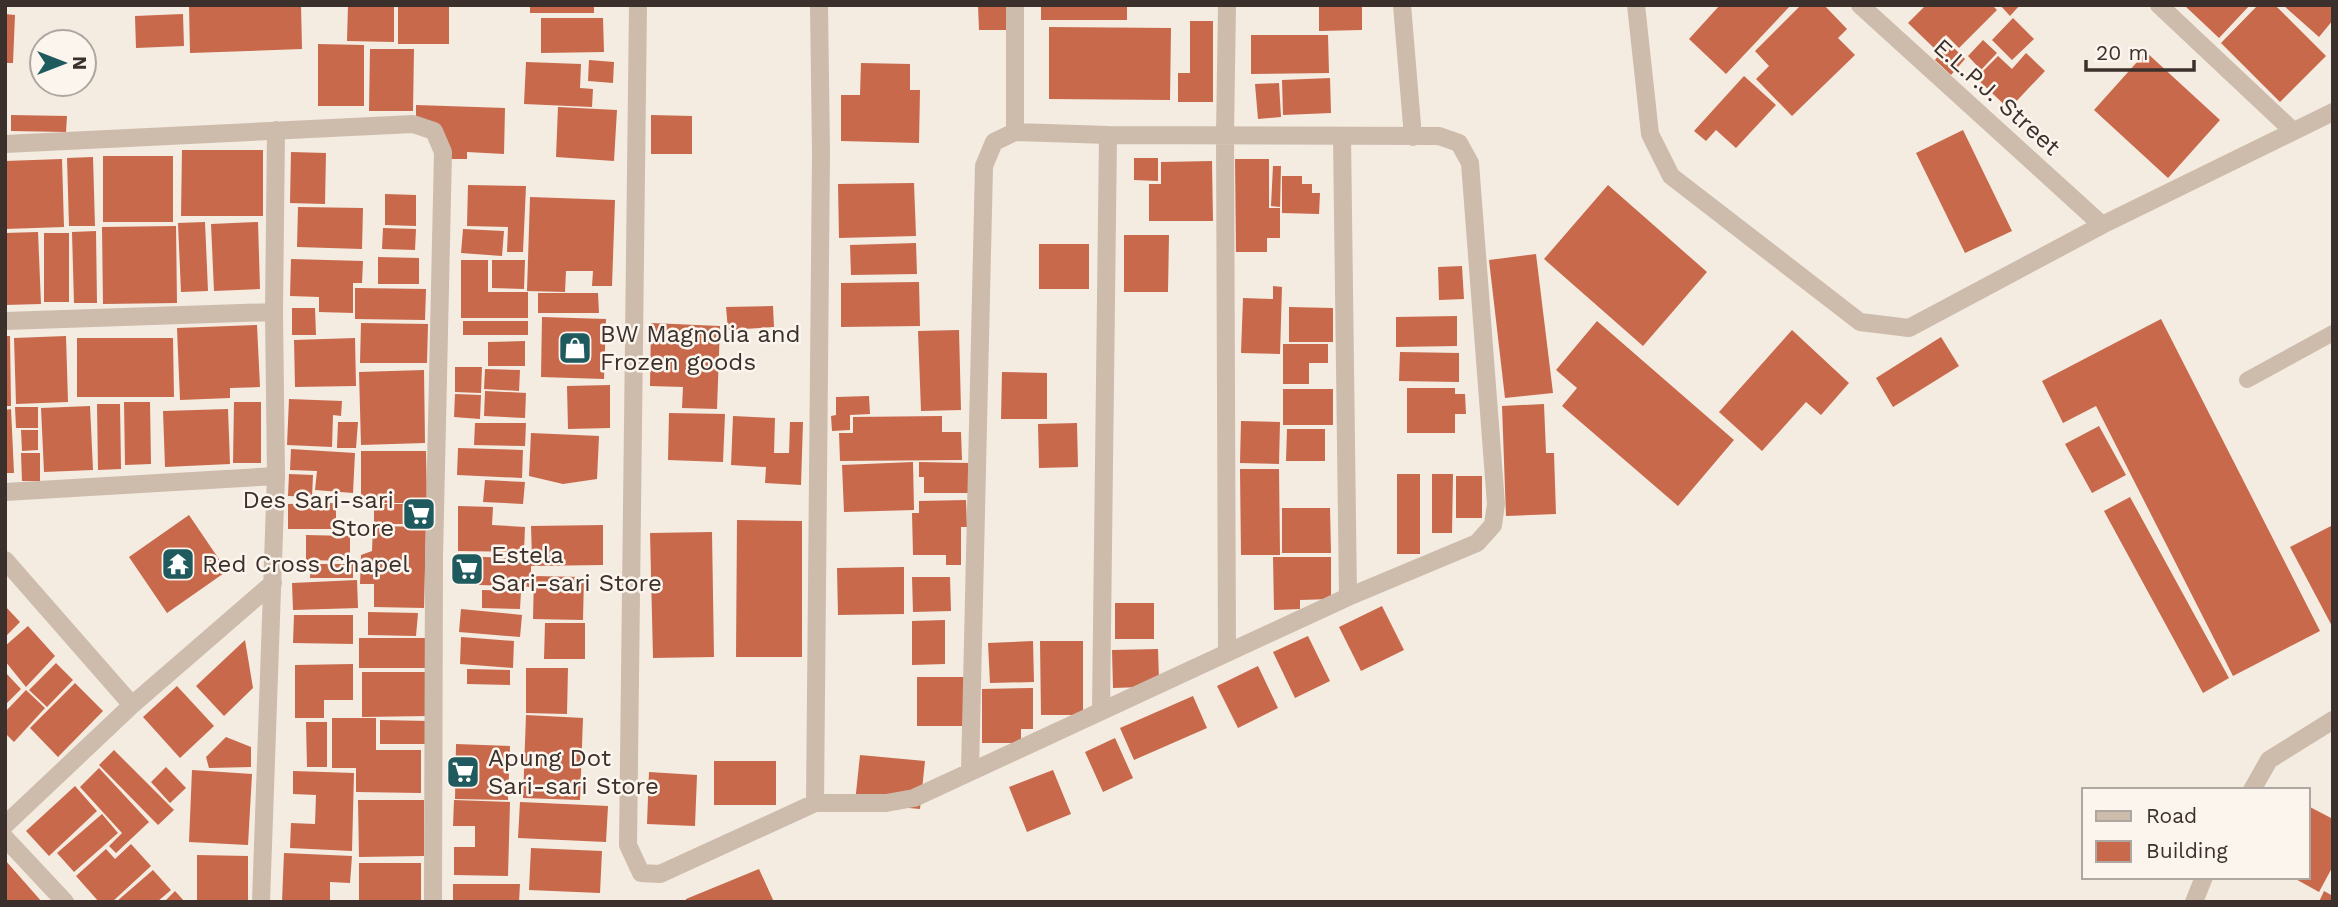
<svg xmlns="http://www.w3.org/2000/svg" width="2338" height="907" font-family="'Work Sans',sans-serif">
  <style>
    .building { fill: #c8694b }
    .lines { fill: none; stroke-linecap: round; stroke-linejoin: round }
    .lane { stroke: #cdbbac; stroke-width: 16 }
    .street { stroke: #cdbbac; stroke-width: 18 }
    .labels { text-anchor: middle; stroke-width: 5; stroke-linejoin: round; paint-order: stroke }
    .street-label { font-size: 24px; fill: #3b302b; stroke: #fbf5ee }
    .poi-label { font-size: 24px; fill: #3b302b; stroke: #fbf5ee; text-anchor: start }
  </style>
  <rect width="100%" height="100%" fill="#f4ebe1"/>
  <path class="building" d="M189,5H301L302,49L190,53Z
    M348,5H394V42L347,41Z
    M398,5H449V44H398Z
    M530,5H594V13H530Z
    M978,5H1008V30H979Z
    M1041,5H1127V20H1041Z
    M1319,5H1362V30L1319,31Z
    M1720,5H1791L1726,74L1689,39Z
    M1801,5H1824L1847,29L1838,38L1855,55L1792,116L1756,79L1769,66L1755,51Z
    M1926,5H1992L1997,10L1959,48L1946,35L1934,48L1908,23Z
    M2000,5H2020L2010,16Z
    M2184,5H2250L2219,38Z
    M2258,5H2275L2326,56L2280,102L2221,43Z
    M2283,5H2333V20L2319,37Z
    M5,14L15,15L13,63H5Z
    M183,14L184,46L136,48L135,16Z
    M541,18H603L604,52L541,53Z
    M2013,18L2034,39L2012,60L1992,40Z
    M1190,21H1213V102H1178V73H1190Z
    M1049,27L1171,28L1170,100L1049,99Z
    M1251,35H1328L1329,73L1251,74Z
    M1983,40L1997,53L1981,70L1968,56Z
    M1949,43L1965,59L1951,75L1935,60Z
    M318,44L364,45V106H318Z
    M370,49H414L413,111H369Z
    M2146,52L2220,120L2168,178L2094,110Z
    M2026,53L2045,71L2009,109L1976,78L1998,56L2012,69Z
    M589,60L614,62L613,83L588,81Z
    M526,62L581,64L580,88L593,89L592,107L524,104Z
    M861,63L910,64V90H920L919,143L841,141V95H860Z
    M1744,76L1776,105L1736,148L1716,130L1706,141L1694,131Z
    M1330,78L1331,113L1283,115L1282,80Z
    M1279,83L1281,117L1258,119L1255,84Z
    M416,105L505,108L504,154L467,152V159H445L416,123Z
    M558,107L617,110L614,161L556,157Z
    M11,115L67,116L66,132L11,131Z
    M651,115L692,116V154H651Z
    M1963,130L2012,231L1965,253L1916,153Z
    M182,150H263V216H181Z
    M291,152L326,153L325,204L290,203Z
    M103,156H173V222H103Z
    M93,157L95,226H69L67,158Z
    M1134,158H1158V181L1134,180Z
    M62,159L64,227L5,229V161Z
    M1235,159H1269V208H1280V238H1267V252H1236Z
    M1212,161L1213,221H1149V184H1161V162Z
    M1273,166H1281L1280,207L1271,206Z
    M1282,176H1302V184H1312V193H1320L1319,214L1282,213Z
    M914,183L916,236L839,238L838,184Z
    M468,185L526,186L523,252H507L508,227L467,226Z
    M1608,185L1707,272L1643,346L1544,259Z
    M385,194L416,195V226L385,225Z
    M530,197L615,200L612,286H592L593,271H566L565,292L527,291Z
    M298,207L363,208L362,249L297,247Z
    M205,222L208,291L181,292L178,223Z
    M258,222L260,289L214,291L211,224Z
    M176,226L177,303L103,304L102,227Z
    M383,228L416,229L415,250L382,249Z
    M463,229L504,231L502,256L461,253Z
    M96,231L97,303H74L72,232Z
    M38,232L41,304L5,305V233Z
    M44,233H69V302H44Z
    M1124,235H1169L1168,292H1124Z
    M916,243L917,274L851,275L850,245Z
    M1039,244H1089V289H1039Z
    M1536,254L1553,393L1505,398L1489,260Z
    M378,257L419,258V284H378Z
    M291,259L363,261L362,283H353V313L319,312V297L290,296Z
    M461,260H488V292H528V318H461Z
    M492,260H525L524,289L492,288Z
    M1462,266L1464,299L1439,300L1438,267Z
    M919,282L920,326L841,327V283Z
    M1273,286L1282,287L1280,354L1241,353L1243,298L1273,299Z
    M355,288L426,289L425,320L355,319Z
    M538,293H598L599,313H538Z
    M773,306L774,327L728,330L726,307Z
    M1289,307L1333,308V342H1289Z
    M292,308H315L316,335H292Z
    M1457,316V346L1396,347V317Z
    M542,317L606,319L604,379L541,377Z
    M2161,319L2320,631L2233,676L2096,406L2063,423L2042,381Z
    M463,321H528V335H463Z
    M1597,321L1734,440L1678,506L1562,406L1577,388L1556,370Z
    M361,323L428,324L427,363H360Z
    M651,323L720,326L717,409L682,408L683,387L650,386Z
    M257,325L260,387L230,388V398L180,400L177,328Z
    M959,330L961,410L921,411L918,331Z
    M1792,330L1849,383L1821,415L1806,402L1762,451L1719,412Z
    M5,336H10L11,406H5Z
    M66,336L68,402L16,404L14,338Z
    M1941,337L1959,366L1893,407L1876,378Z
    M77,338H173L174,397H77Z
    M355,338L356,386L295,387L294,340Z
    M525,341V366H488V342Z
    M1283,344H1328V363H1309V384H1283Z
    M1400,352L1459,353V382L1399,381Z
    M455,367H482L481,393L455,392Z
    M485,369L520,370L519,391L484,389Z
    M424,370L425,443L361,445L359,372Z
    M1002,372L1047,373V419H1001Z
    M610,385V428L568,429L567,386Z
    M1407,388H1455V394H1465L1466,414H1455V433H1407Z
    M1283,389H1333V425H1283Z
    M485,391L526,393L525,418L484,416Z
    M455,394L481,395L480,419L454,417Z
    M869,396L870,414L850,415V430L832,431L831,416L836,415V397Z
    M289,399L342,401L341,416L333,415L332,447L287,445Z
    M124,402H150L151,464L125,465Z
    M234,402H261V463H233Z
    M97,404H120L121,469L98,470Z
    M1544,404L1546,453H1554L1556,514L1506,516L1502,406Z
    M90,406L93,470L44,472L41,408Z
    M15,407H38V428H16Z
    M11,409L14,473H5V410Z
    M228,409L230,464L165,467L163,411Z
    M669,413L725,414L723,462L668,460Z
    M733,416L775,418L774,453H789L790,422H803L801,485L765,483L766,467L731,465Z
    M942,416V432H961L962,460L840,461L839,433H853V417Z
    M1241,421L1280,422L1279,464L1240,463Z
    M338,422H358L356,448H337Z
    M475,423H526L525,446L474,445Z
    M1077,423L1078,467L1039,468L1038,424Z
    M2099,426L2126,475L2092,493L2065,444Z
    M1287,429H1325V461H1286Z
    M21,430H38V450L22,451Z
    M531,433L599,436L597,479L563,484L529,476Z
    M458,448L523,450L522,478L457,475Z
    M291,449L355,453L353,493L315,490L317,471L290,470Z
    M361,451H426L427,503H361Z
    M21,453H40V481H22Z
    M913,462L914,510L844,512L842,465Z
    M919,462L969,463V493H924V477H919Z
    M1240,469H1279L1280,555H1241Z
    M289,474L313,475L312,497L288,496Z
    M1397,474H1420V554H1397Z
    M1432,474H1453L1452,533H1432Z
    M1456,476H1482V518H1456Z
    M485,480L525,482L523,504L483,502Z
    M2130,497L2229,678L2203,693L2104,511Z
    M966,500L967,527H961V565H946V555H913L912,513H919V501Z
    M336,503V529H288V504Z
    M374,504H422V524H374Z
    M458,506L493,507L492,525L525,527L524,552L458,551Z
    M1282,508H1330L1331,553H1282Z
    M189,515L227,571L167,613L129,557Z
    M737,520L802,521V657H736Z
    M603,525V565L531,566V587L457,584V556L532,559L531,526Z
    M2333,525V628L2290,547Z
    M373,526L426,527L424,608L374,607V584H360L361,555L372,551Z
    M712,532L714,657L653,658L650,533Z
    M306,535L350,536V561L306,560Z
    M1273,557H1331V599L1300,600V609L1274,610Z
    M311,564H353V578H310Z
    M904,567V614L838,615L837,568Z
    M534,576L584,577L583,620L533,619Z
    M912,577H950L951,611L913,612Z
    M357,580L358,608L293,610L292,583Z
    M482,590L521,591L520,609L482,608Z
    M1115,603H1154V639H1115Z
    M5,606L20,622L5,637Z
    M1382,606L1404,650L1361,671L1339,627Z
    M461,609L522,615L520,637L459,632Z
    M368,612L418,613L416,636L368,635Z
    M294,615H353V644L293,643Z
    M945,620V664L912,665V621Z
    M545,623H585V659H544Z
    M28,626L55,656L26,687L5,661V646Z
    M1308,636L1330,681L1295,698L1273,652Z
    M461,637L514,641L513,668L460,664Z
    M359,638H430L429,668H359Z
    M245,640L253,688L224,716L196,686Z
    M1033,641L1034,682L990,683L988,643Z
    M1040,641H1083V715H1041Z
    M1158,649L1159,680L1142,687L1113,688L1112,650Z
    M56,663L73,680L47,707L29,690Z
    M353,664V700H324V718H295V665Z
    M1258,666L1278,708L1238,728L1217,686Z
    M526,668H568L567,714L526,713Z
    M467,669L510,670V685L467,684Z
    M5,672L21,689L7,703L5,701Z
    M362,672H428V716L362,717Z
    M917,677H964V726H917Z
    M75,683L103,711L58,757L30,728Z
    M177,686L214,726L180,758L143,717Z
    M1033,688V729H1021V743H982V689Z
    M26,690L45,708L14,742L5,733V712Z
    M1193,696L1207,728L1134,760L1120,728Z
    M526,715L583,718L580,800L523,798Z
    M332,718H376V750H421V793L356,792V768H332Z
    M380,720L428,721L427,744H380Z
    M306,722H327V767H307Z
    M226,737L251,747V767L209,768L206,757Z
    M1115,738L1133,778L1103,792L1085,752Z
    M456,744L510,746L508,800L455,799Z
    M114,750L174,810L158,825L99,765Z
    M860,755L925,761L920,809L855,803Z
    M714,761H776V805H714Z
    M166,767L186,788L170,803L151,782Z
    M99,768L149,822L116,853L109,846L122,833L80,787Z
    M192,770L252,774L248,845L189,842Z
    M1053,770L1071,814L1027,832L1009,787Z
    M293,771L354,773L352,851L290,848L291,823L315,824L316,795L293,794Z
    M649,772L697,775L695,826L647,824Z
    M75,786L97,811L49,856L26,831Z
    M358,800H424V856L359,857Z
    M454,800L510,802L508,876L454,875V847H475V826H453Z
    M520,802L608,806L606,842L518,838Z
    M2308,806L2333,819V866L2319,892L2292,877H2308Z
    M102,814L118,833L74,872L57,853Z
    M131,844L151,866L112,902H99L76,876L106,849L115,859Z
    M531,848L602,851L600,893L529,890Z
    M284,853L352,856L350,883L330,882V902H282Z
    M197,855L248,856V902H197Z
    M5,860L42,902H5Z
    M359,863H421V902H359Z
    M759,869L774,902H686V899Z
    M153,870L171,890L157,902H116Z
    M453,884H520L519,902H453Z
    M175,891L185,902H164Z
    M2324,891L2333,896V902H2319Z"/>
  <g class="lines">
    <path class="lane" d="M2247,380L2333,333"/>
    <path class="street" d="M638,5L628,845L641,873L660,874L815,803H886L914,798L1348,597L1477,543L1493,525L1496,504L1470,163L1459,143L1439,136L1108,135L1015,132L994,142L984,166L970,771
      M1402,5L1413,137
      M1636,5L1650,134L1671,176L1860,322L1909,328L2102,225L2333,112
      M1860,5L2102,225
      M2159,5L2293,131
      M1015,132V5
      M1342,136L1348,597
      M5,144L413,124L434,131L443,152L434,557L433,902
      M5,321L274,312
      M5,492L276,476
      M5,560L132,705
      M1227,653L1225,134L1227,5
      M1101,710L1108,135
      M2252,790L2269,760L2333,720
      M815,803L821,153L819,5
      M5,825L132,705L273,583
      M5,838L65,902
      M261,902L276,476L274,312L276,130
      M2194,902L2204,877"/>
  </g>
  <defs>
    <symbol id="shop-square" viewBox="-11 -11 22 22"><rect x="-9" y="-9" width="18" height="18" rx="4" fill="#1f5a5e" stroke="#fbf5ee"/><path d="M-5-2.5h2.3a2.7 3.5 0 0 1 5.4 0H5L5.5 6h-11ZM-1.5-2.5h3a1.5 2.3 0 0 0-3 0Z" fill="#fff"/></symbol>
    <symbol id="supermarket-square" viewBox="-11 -11 22 22"><rect x="-9" y="-9" width="18" height="18" rx="4" fill="#1f5a5e" stroke="#fbf5ee"/><path d="M-6-5.5h2.5l.6 2H6L4.5 2H-2.5L-4.4-4H-6ZM-1.5 3.2a1.3 1.3 0 1 0 .1 0ZM3 3.2a1.3 1.3 0 1 0 .1 0Z" fill="#fff"/></symbol>
    <symbol id="temple-square" viewBox="-11 -11 22 22"><rect x="-9" y="-9" width="18" height="18" rx="4" fill="#1f5a5e" stroke="#fbf5ee"/><path d="M0-6L5-2H3V0L6.5 2.5H4V6H1.5V3h-3V6H-4V2.5H-6.5L-3 0V-2H-5Z" fill="#fff"/></symbol>
  </defs>
  <g fill-rule="evenodd">
    <use href="#shop-square" x="556" y="329" width="38" height="38"/>
    <use href="#supermarket-square" x="400" y="495" width="38" height="38"/>
    <use href="#temple-square" x="159" y="545" width="38" height="38"/>
    <use href="#supermarket-square" x="448" y="550" width="38" height="38"/>
    <use href="#supermarket-square" x="444" y="753" width="38" height="38"/>
  </g>
  <g class="labels">
    <g class="street-label">
      <text transform="translate(1997 97) rotate(42)" y="8">E.L.P.J. Street</text>
    </g>
    <g class="poi-label">
      <text x="600" y="342">BW Magnolia and<tspan x="600" dy="28">Frozen goods</tspan></text>
      <text x="394" y="508" text-anchor="end">Des Sari-sari<tspan x="394" dy="28">Store</tspan></text>
      <text x="491" y="563">Estela<tspan x="491" dy="28">Sari-sari Store</tspan></text>
      <text x="202" y="572">Red Cross Chapel</text>
      <text x="488" y="766">Apung Dot<tspan x="488" dy="28">Sari-sari Store</tspan></text>
    </g>
  </g>
  <rect width="2338" height="907" fill="none" stroke="#3b302b" stroke-width="14"/>
  <rect x="2082" y="788" width="228" height="91" fill="#fbf5ee" stroke="#aea6a0" stroke-width="2"/>
  <rect x="2096" y="811" width="35" height="10" fill="#cdbbac" stroke="#aea6a0" stroke-width="2"/>
  <text x="2146" y="823" font-size="21" fill="#3b302b">Road</text>
  <rect x="2096" y="841" width="35" height="21" fill="#c8694b" stroke="#aea6a0" stroke-width="2"/>
  <text x="2146" y="858" font-size="21" fill="#3b302b">Building</text>
  <g transform="translate(63 63) rotate(90)"><circle r="33" fill="#fbf5ee" stroke="#aea6a0" stroke-width="2"/>
  <path d="M0-5L12 26L0 18L-12 26Z" fill="#1f5a5e"/>
  <text y="-10" font-size="19" font-weight="bold" text-anchor="middle" fill="#3b302b">N</text>
  </g>
  <path d="M2086 60v10h108v-10" fill="none" stroke="#3b302b" stroke-width="3.5"/>
  <text x="2096" y="60" font-size="21" fill="#3b302b" stroke="#fbf5ee" stroke-width="5" paint-order="stroke">20 m</text>
</svg>
